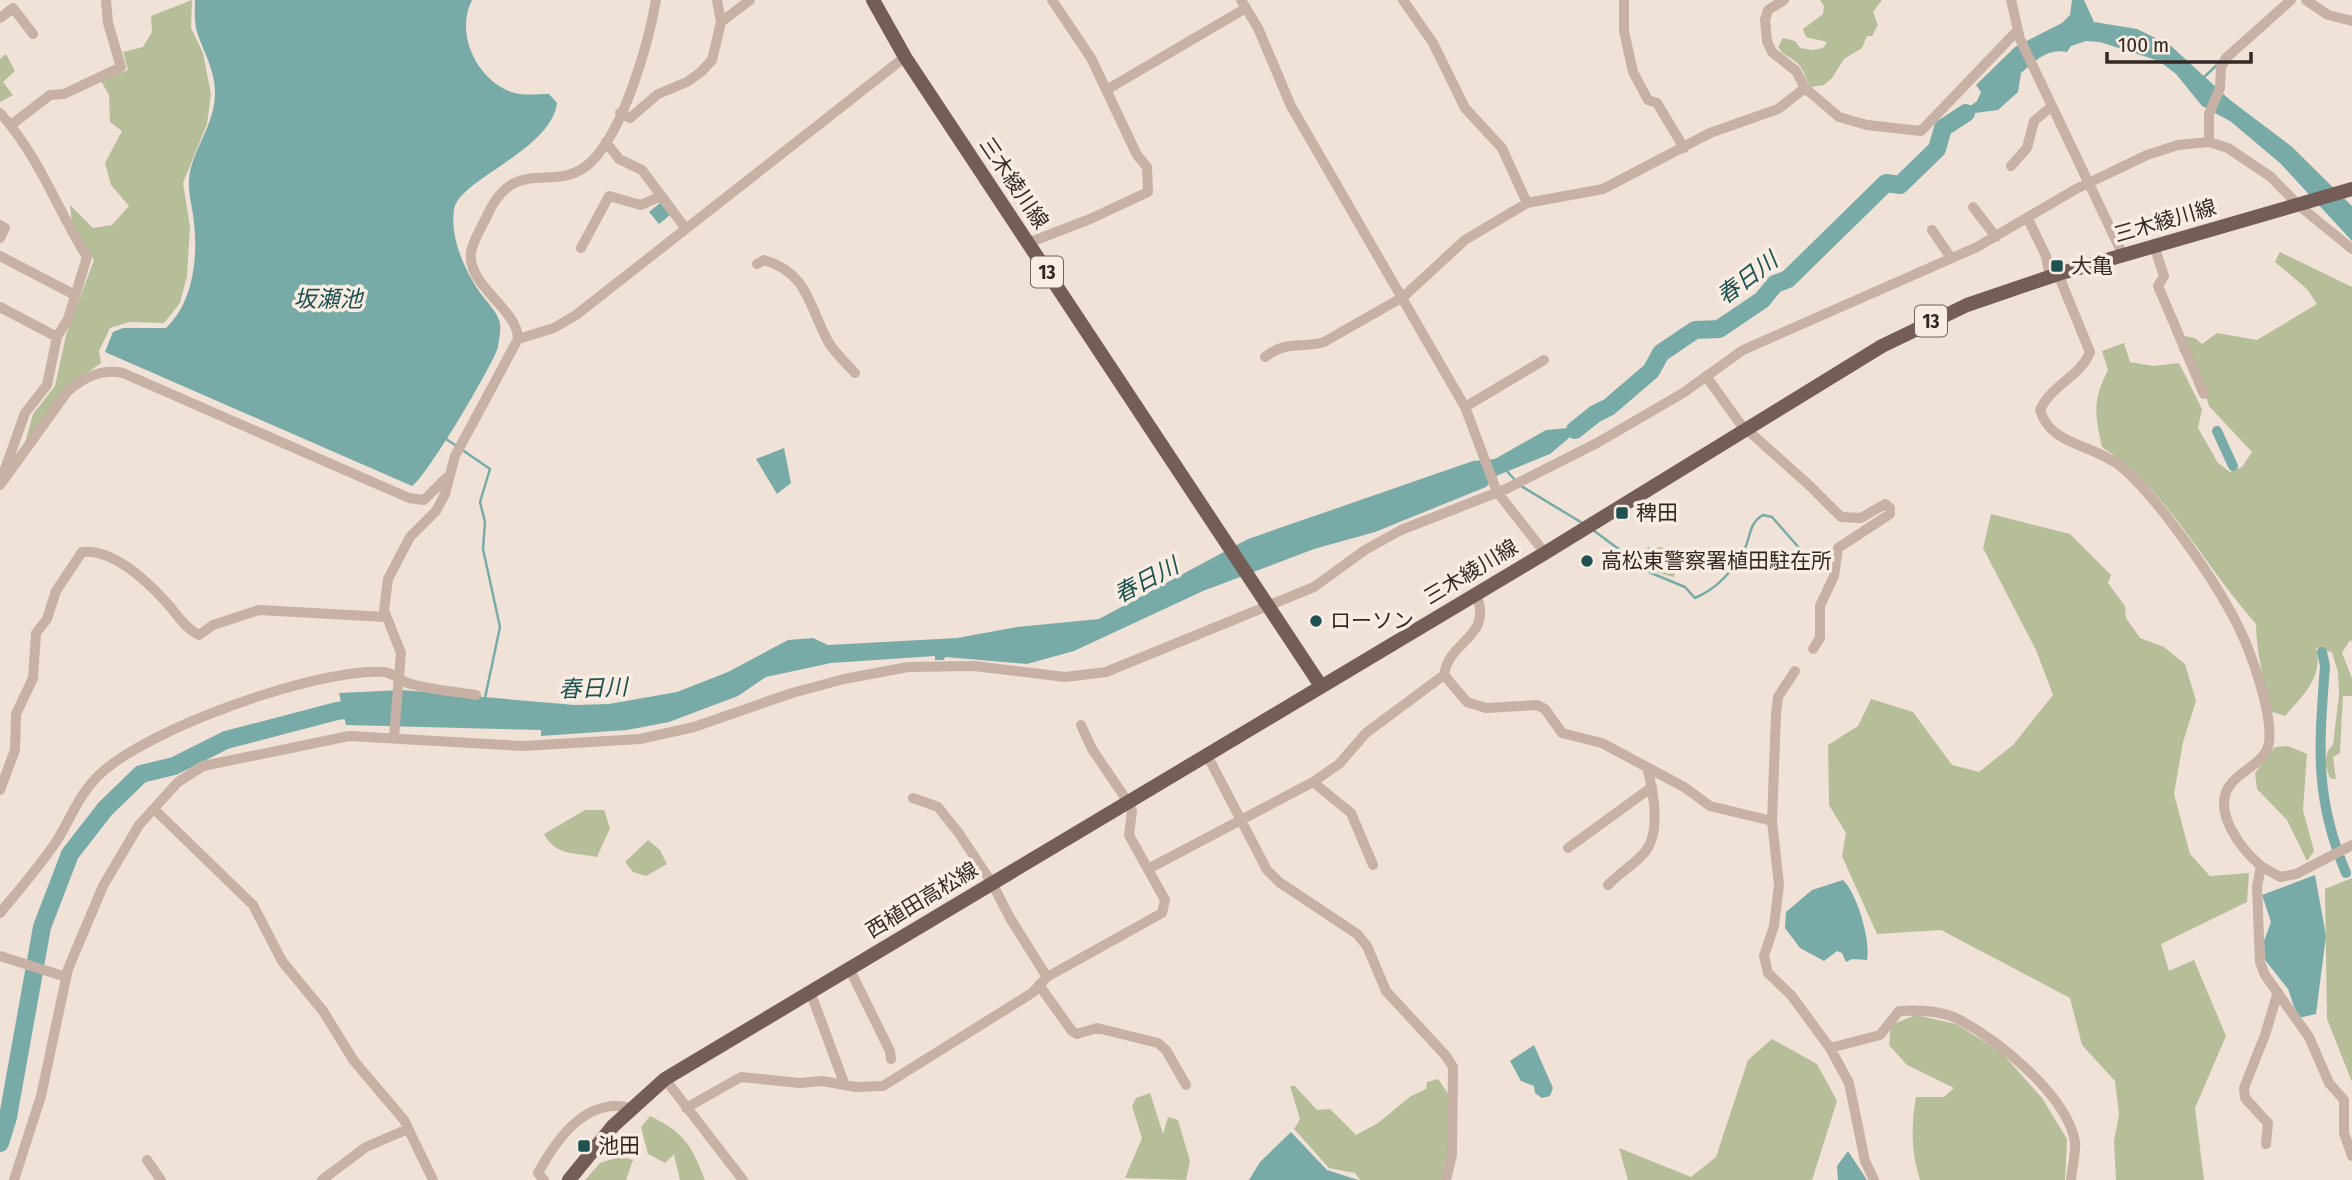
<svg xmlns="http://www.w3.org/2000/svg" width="2352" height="1180" font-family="'Fira Sans Condensed','Noto Sans JP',sans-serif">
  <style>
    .green { fill: #b5be98 }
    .water { fill: #78aba8 }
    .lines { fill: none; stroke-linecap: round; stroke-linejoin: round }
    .stream { stroke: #78aba8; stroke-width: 2.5 }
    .canal { stroke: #78aba8; stroke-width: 10 }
    .river { stroke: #78aba8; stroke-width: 18 }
    .minor { stroke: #c7b0a4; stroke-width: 10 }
    .major { stroke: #745d57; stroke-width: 14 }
    .poi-dot { fill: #1d5250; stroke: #f8ece3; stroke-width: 2.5 }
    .labels { text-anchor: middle; stroke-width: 7; stroke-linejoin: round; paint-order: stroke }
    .shield { fill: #f8ece3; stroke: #6e635e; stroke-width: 2 }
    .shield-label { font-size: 19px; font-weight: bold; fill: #332825 }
    .street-label { font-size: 21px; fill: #332825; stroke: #f8ece3 }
    .poi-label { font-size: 21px; fill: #332825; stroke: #f8ece3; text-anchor: start }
    .water-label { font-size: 23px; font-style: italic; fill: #1d5250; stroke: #f8ece3 }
  </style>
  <rect width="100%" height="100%" fill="#f0e2d7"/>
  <path class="green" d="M192,0L191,28L203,53L211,94L207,124L183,183L190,227L187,276L180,303L164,323L129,322L110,328L99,351L101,363L67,387L25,443L33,414L55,386L66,335L94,260L72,223L70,205L93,228L112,225L129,206L111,185L105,163L122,131L110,122L109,95L101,81L128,70L123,52L143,47L152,32L151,16Z
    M1820,0H1882L1873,12L1878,25L1872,36H1867L1862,48L1844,59L1832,78L1824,85L1811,87C1806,81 1805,73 1800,66C1793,57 1784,57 1778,47L1783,38L1795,41L1800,48L1813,50L1823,48L1827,42L1806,37L1803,29L1823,14L1824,6Z
    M6,54L15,71L3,82L13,95L0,102V59Z
    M2280,252L2352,287V642L2350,640L2342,653L2352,678V696H2343L2340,753L2333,757L2336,779L2330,778C2325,767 2323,753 2333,745L2339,695L2338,672L2332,652L2316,648C2324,676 2303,696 2285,716L2269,711C2265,682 2256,653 2256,624C2204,566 2168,490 2102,447C2095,413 2092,402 2108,370L2102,351L2124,343L2130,362L2153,366L2179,363L2202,409L2198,428L2218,463L2230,472L2242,467L2252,452L2209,406L2198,369L2179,351L2184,336L2195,338L2202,344L2217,333L2257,340L2317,304L2307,289L2275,262Z
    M1991,514L2070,534L2111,575L2108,583L2125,606L2126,618L2140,638L2164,647L2185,664L2196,701L2183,742L2174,794L2190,854L2210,876L2249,873L2247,902L2161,944L2169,971L2194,960L2226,1036L2195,1108L2204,1180H2116L2114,1141L2119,1115L2115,1081L2082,1045L2070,998L1941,930L1877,934L1842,856L1846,833L1829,805L1828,745L1858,726L1871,699L1913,712L1952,765L1979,772L2013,745L2053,695L2036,650L1983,548Z
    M1649,547L1682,549L1685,556L1673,577L1652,571L1635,555Z
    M2288,746L2307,754L2303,810L2314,851L2307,861L2287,820L2257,789L2255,773L2275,747Z
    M585,810H604L610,828L597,857C574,852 557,857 544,834Z
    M648,840L660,850L667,864L646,876L633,872L625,862Z
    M2352,878V1082L2327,1019L2325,889Z
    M1916,1015L1956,1024L2001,1052L2042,1098L2067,1139L2065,1180H1920C1911,1151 1911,1127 1916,1097H1944L1954,1088L1907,1065L1889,1045L1891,1025Z
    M1772,1039L1817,1064L1837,1101L1812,1180H1628L1619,1148L1691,1177L1716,1157L1748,1060Z
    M1438,1079L1449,1095L1448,1152L1441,1180H1360L1355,1173L1329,1168L1294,1129L1300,1119L1290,1086H1295L1317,1110L1330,1109L1356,1135L1378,1123L1411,1096L1426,1089L1427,1082Z
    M1150,1093L1163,1134L1168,1117L1178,1120L1190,1161L1186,1180L1125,1178L1142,1138L1132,1106L1136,1098Z
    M650,1116C684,1132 692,1146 705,1180H680L674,1154L665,1163L648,1154L641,1127Z
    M621,1156L633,1160L626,1180H585L600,1163Z"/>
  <path class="water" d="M195,0H472C455,33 476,79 511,92C522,96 537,94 549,94L557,103C551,151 457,180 454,210C450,239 465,271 481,294C487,302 496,311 499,320C502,327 499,340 498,347C493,365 426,478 412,486L105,352L113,332L123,328H166C193,303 198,258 194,223C193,209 188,194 189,180C190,153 215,126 215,93C215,70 204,53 197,32C194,22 195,11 195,0Z
    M2072,0H2084L2094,22L2137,29L2170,45L2230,100L2291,146L2352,206V241L2280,163L2230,121L2202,106L2176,74L2159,61L2100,42L2086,41L2071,46L2067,52C2048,48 2036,60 2021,73L2018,92L1998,110L1975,113L1953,126H1943L1977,101L1981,92L1976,85L2015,47L2062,23L2070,15Z
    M660,203L670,215L659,224L649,212Z
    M1596,415L1550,454L1496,476L1486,487L1375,532L1314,549L1203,591L1074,651L1027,664L945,657L944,660H935V656L831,663L766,677L738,696L669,722L627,730L541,736V730L346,725L339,693L402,690L575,705L609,704L677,692L728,672L788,640L813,638L828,645L957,638L1017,627L1099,619L1248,539L1473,461L1495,459L1546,430L1568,428Z
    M784,448L791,483L777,494L756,459Z
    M2315,875L2326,936L2316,1014L2298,1018L2288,989L2265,960L2264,941L2271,922L2262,895Z
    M1843,880C1857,893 1871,941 1867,960L1852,959L1846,962L1842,953L1837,951L1824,961L1800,948L1785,928L1786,912L1812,890Z
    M1534,1045L1553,1088L1550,1096L1542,1098L1535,1093L1534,1086L1521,1081L1510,1061Z
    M1291,1132L1327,1170L1358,1180H1249L1260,1162Z
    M1848,1151L1867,1180H1838L1837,1166Z"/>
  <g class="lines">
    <path class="stream" d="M2202,79L2218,64
      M446,439L455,445
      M461,449L490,469L480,502L485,522L483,549L500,627L485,698
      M1504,468L1516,481
      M1521,486L1584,524
      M1593,530L1651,573L1685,587L1695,598C1718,588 1734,570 1745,548C1751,535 1749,523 1763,515L1772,517L1801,550"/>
    <path class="canal" d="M2217,431L2233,466
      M2322,652L2325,666C2319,746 2314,797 2346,873"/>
    <path class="river" d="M1575,430L1595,414L1609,407L1651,371L1661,353L1695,330L1719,329L1762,300L1775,284L1788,279L1886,183L1900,185L1937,149L1943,128L1966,113
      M0,1143L8,1117L42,927L70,854L105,809L141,774L174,766L226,740L337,711L367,707"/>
    <path class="minor" d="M717,0L721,22
      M1241,0L1258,28L1291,106L1465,407L1497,492L1545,553
      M1403,0L1433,43L1465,108L1502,148L1527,203
      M1624,0V31L1633,72L1648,100L1657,103L1684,148
      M1784,0L1768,10L1765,20L1767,41L1772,52L1796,71L1805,88
      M2011,0L2020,39L2123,255
      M2306,0L2328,15L2352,21
      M0,18L13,8L33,34
      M1108,89L1246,8
      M0,113C39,156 57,209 87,257L68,319L57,337L47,385L25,413L0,483
      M620,113L630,118L658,94L687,82L701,72L712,60L721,22L750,0
      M11,125L50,95L64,94L121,67L108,23L106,0
      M606,142L619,159L642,170L686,229
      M2209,142V114L2220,88L2221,67L2226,58L2291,0
      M2011,166L2027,148L2034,121L2051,107
      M1973,207L1996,237
      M2028,219L2046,256L2050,277
      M0,225L5,228L0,238
      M1932,230L1951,258
      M1028,243L1090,219L1148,192L1147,167L1137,155L1091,58L1052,0
      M2154,246L2164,276L2158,286L2204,394
      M581,248L609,196L641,205L661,196
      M0,256L75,295
      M757,264L764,260C809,273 809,308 829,343C836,354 847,364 855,373
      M2058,274L2090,352C2081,376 2051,385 2040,410C2050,445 2092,444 2119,465C2157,496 2216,581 2238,626C2251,652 2273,713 2269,743C2265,764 2241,769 2230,785C2211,811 2242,850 2261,866L2257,887L2260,962L2265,975L2309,1037L2329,1083L2344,1100V1133L2352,1156
      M0,307L57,337
      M518,339L554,328L576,315L905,57
      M1265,357C1287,340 1299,349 1324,342L1403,297L1465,240L1527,203L1603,189L1710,133L1778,109L1805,88L1839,117L1867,125L1921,131L2017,31
      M1706,376L1744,429
      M1465,407L1544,360
      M1745,428L1809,485L1841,517L1861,518L1885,504L1890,508V514L1838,548L1834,576L1820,606V638L1813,649
      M0,485L67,392C83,378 101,368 123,373L409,498L424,500L446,478
      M1476,594C1494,638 1449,639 1444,675L1467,702L1486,708L1537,705L1545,709L1562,733L1602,743L1684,787L1710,806L1772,821
      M1795,671L1778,697L1776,714L1772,821L1779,885L1774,926L1764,956L1768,973L1791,995L1830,1048L1849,1083L1865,1161L1874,1180
      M394,736L401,653L384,610L388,579L410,537L436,511L445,494L455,456L518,339C517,307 467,287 471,252C473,241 481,228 486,218C515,151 554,197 591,162C624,130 648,45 656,0
      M1207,755L1267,870L1279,882L1357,934L1367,946L1386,991L1446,1056L1453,1067L1452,1155L1446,1180
      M1313,782L1351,813L1373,865
      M0,790L15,750L16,714L33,678L36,633L47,619L56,591L82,552C111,548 145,579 164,600C176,612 183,627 199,635L213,625L259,610L386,617
      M913,798L938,807L958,832L992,883L1010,918L1047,977
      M154,809L253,905L282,961L323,1011L354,1061L404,1120L433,1180
      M1568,848L1652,787
      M2261,866L2280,877L2296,874L2352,845
      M1148,869L1313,782L1339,764L1366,733L1444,675
      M1608,885C1619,873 1634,865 1645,852C1662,831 1653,790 1647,767
      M0,913C19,890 39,867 56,842C70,820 79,794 99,775C146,729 317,668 384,672C393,673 400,680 408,683C429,690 454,691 476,695
      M0,956L66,977
      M849,968L890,1051L891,1059
      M1039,985L1072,1031L1077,1034L1097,1028L1158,1043L1166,1050L1186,1085
      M810,991L844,1083
      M1830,1048L1880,1035L1899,1011C1918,1010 1940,1010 1958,1019C1998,1040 2067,1095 2075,1142C2076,1153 2072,1169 2071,1180
      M665,1079L743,1180
      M686,1108L741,1077L800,1083L822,1081L856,1087L883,1086L1032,993L1047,977L1162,913L1165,900L1129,835L1132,811L1128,802L1092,749L1081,725
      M2266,1144L2268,1123L2245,1098L2244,1088L2265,1035L2278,992
      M147,1160L161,1180
      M14,1180L41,1096L68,969L103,886L139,825L178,782L203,766L349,736L523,746L640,739L694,727L792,693L844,679L908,667L974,666L1065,677L1106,672L1314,587L1365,550L1401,530L1506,489L1597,443L1683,393L1743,350L1977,247L2076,189L2147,155L2178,145L2209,142L2228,148L2271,177L2297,204L2352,249
      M322,1180L366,1147L408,1129
      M544,1180L538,1173C556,1140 586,1096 631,1108"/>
    <path class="major" d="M873,0L905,57L1321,686
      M569,1180L613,1126L665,1079L1545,553L1882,346L1967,305L2058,274L2352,189"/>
  </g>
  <g class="poi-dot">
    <rect x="2050" y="259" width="14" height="14" rx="3.5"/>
    <rect x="1615" y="506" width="14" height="14" rx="3.5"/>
    <circle cx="1587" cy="561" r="7"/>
    <circle cx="1316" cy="621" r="7"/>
    <rect x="577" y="1139" width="14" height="14" rx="3.5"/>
  </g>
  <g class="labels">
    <g class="shield">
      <rect x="1031" y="256.5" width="32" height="31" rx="5"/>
      <rect x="1915" y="305.5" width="32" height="31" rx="5"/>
    </g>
    <g class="shield-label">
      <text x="1047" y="279">13</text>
      <text x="1931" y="328">13</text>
    </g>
    <g class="street-label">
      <text transform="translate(1014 183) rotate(56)" y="7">三木綾川線</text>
      <text transform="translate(2165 221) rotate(-16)" y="7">三木綾川線</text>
      <text transform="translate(1471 572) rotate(-31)" y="7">三木綾川線</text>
      <text transform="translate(922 900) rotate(-31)" y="7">西植田高松線</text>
    </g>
    <g class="poi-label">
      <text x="2071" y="273">大亀</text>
      <text x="1636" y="520">稗田</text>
      <text x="1601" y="568">高松東警察署植田駐在所</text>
      <text x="1330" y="628">ローソン</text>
      <text x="598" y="1153">池田</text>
    </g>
    <g class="water-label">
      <text transform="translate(1747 278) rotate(-37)" y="8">春日川</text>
      <text x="328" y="307">坂瀬池</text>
      <text transform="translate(1146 580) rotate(-28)" y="8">春日川</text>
      <text transform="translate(593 688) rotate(-2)" y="8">春日川</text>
    </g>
  </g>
  <path d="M2107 52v10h144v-10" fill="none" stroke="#332825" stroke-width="3.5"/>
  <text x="2118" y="52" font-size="21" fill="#332825" stroke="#f8ece3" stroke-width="5" paint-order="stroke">100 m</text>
</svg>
